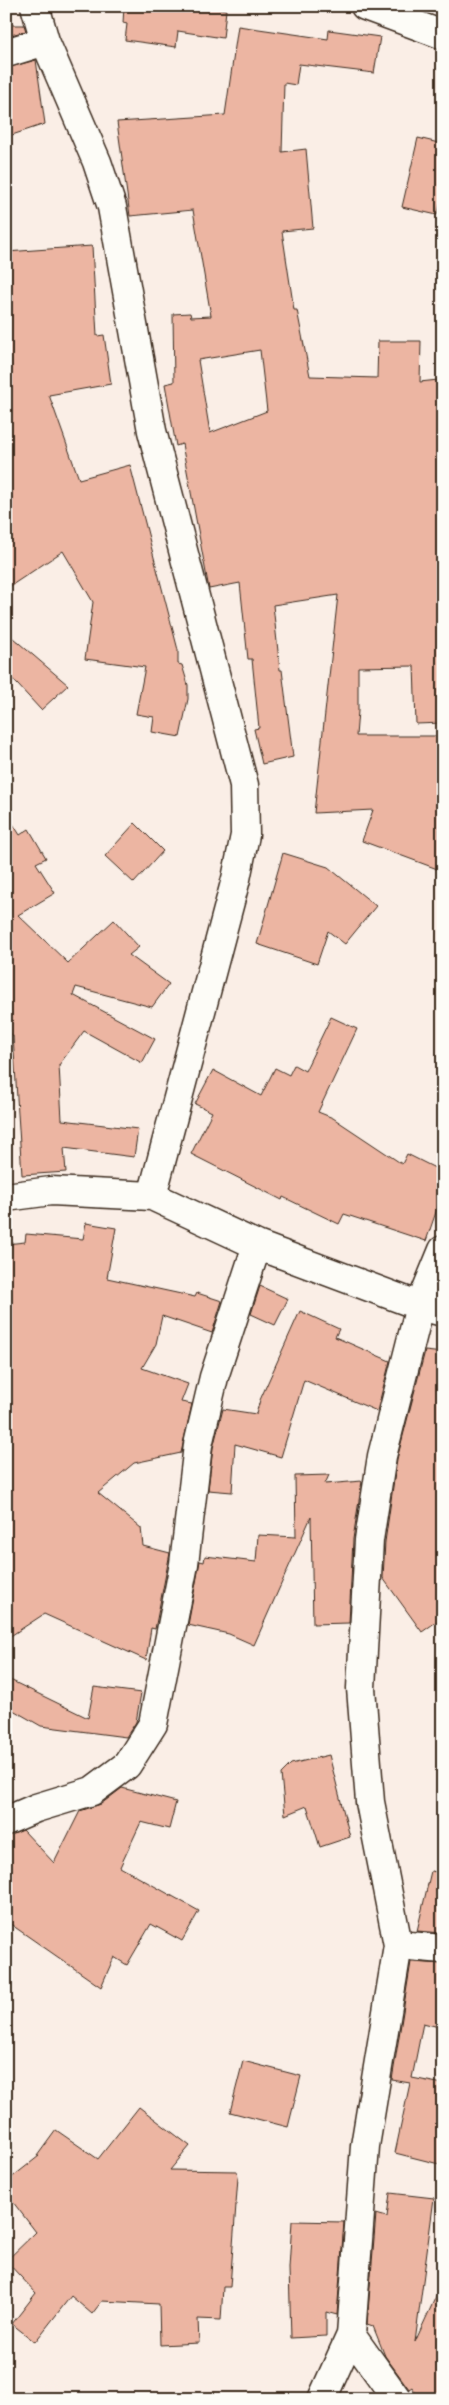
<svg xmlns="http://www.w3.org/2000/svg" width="449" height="2405" font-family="Caveat,sans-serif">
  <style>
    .building { fill: #ecb5a2; stroke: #3b2a1e; fill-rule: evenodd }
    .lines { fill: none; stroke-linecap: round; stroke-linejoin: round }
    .minor-casing { stroke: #3b2a1e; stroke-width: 31 }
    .minor { stroke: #fdfcf7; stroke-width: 28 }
  </style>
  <rect width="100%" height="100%" fill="#faeee6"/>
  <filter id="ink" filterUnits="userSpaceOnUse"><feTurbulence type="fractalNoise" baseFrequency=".02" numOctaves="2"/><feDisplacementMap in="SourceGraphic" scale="10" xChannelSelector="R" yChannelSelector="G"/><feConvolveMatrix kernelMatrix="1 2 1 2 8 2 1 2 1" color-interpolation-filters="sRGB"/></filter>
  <g filter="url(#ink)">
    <path class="building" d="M124,6H202L226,10L223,38L178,31L176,47L125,40L127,24L123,23Z
      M7,25H24L26,31L7,36Z
      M238,26L328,39L329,30L380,37L374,73L299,64L296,85L284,83L282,152L306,149L313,228L282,231L294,310H297L310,376L377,378L378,341H421L420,382L438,380L439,394L443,393V723L416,724L414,666L358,667V711L356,736H438L440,870L362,841L373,810L314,813L338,595L273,605L280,670H282L293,757L262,764L254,729L259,728L252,659H248L240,583L209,589L182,444L176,446L165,384L174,382L173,314L190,313L191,317L211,316L193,210L130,216L117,122L225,115ZM260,350L267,411L210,433L198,360Z
      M36,60L45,124L6,137L7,68Z
      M418,138L443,144V193L437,215L402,207Z
      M92,246L97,336L104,335L111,384L49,395L79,479L130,465L178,650V664L182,665L188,685V699L180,737L152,732L154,717L136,714L145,667L85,659L93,602L63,551L6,589V252Z
      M6,632L68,685L41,710L6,672Z
      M6,813L20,835L29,829L46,858L36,863L55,893L18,915L68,963L114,920L139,947L129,955L169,984L152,1007L76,987L73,995L155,1039L142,1063L84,1031L59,1065L62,1120L138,1129L134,1157L64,1148L66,1172L22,1175L13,1036L6,1028Z
      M135,823L163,851L134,883L105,856Z
      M283,853L328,867L376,906L345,944L328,931L317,964L257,944Z
      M331,1017L357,1029L318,1112L333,1118L402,1164L407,1154L443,1172V1192L426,1241L344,1214L339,1224L283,1197L282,1200L191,1154L212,1112L195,1104L213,1070L261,1096L275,1068L289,1075L294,1065L305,1071Z
      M86,1223L116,1228L107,1278L195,1297L197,1293L222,1301L212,1333L162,1316L156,1344L142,1368L188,1384L181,1402L192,1404L181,1453L134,1463L98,1493L141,1528L143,1546L170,1553L155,1629L151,1628L146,1660L44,1614L6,1639V1244L25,1242L26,1234L83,1239Z
      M260,1286L288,1299L275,1325L251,1314Z
      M300,1311L339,1329L335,1337L390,1361L377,1411L304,1380L281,1457L235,1444L232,1492L208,1490L213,1448L223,1409L256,1414L260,1400Z
      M425,1351L443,1353V1617L422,1632L383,1578L385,1542L397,1459Z
      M329,1475L325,1484L362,1481L353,1539L349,1623L313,1624L311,1517L254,1645L229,1634L188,1625L200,1561L204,1562L205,1556L256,1562L258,1535L296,1537L295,1476Z
      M6,1678L88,1718L94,1687L141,1693L136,1722L126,1737L41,1726L6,1706Z
      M329,1755L350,1837L320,1847L307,1806L285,1815L281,1774L291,1764Z
      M122,1788L176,1802L169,1829L141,1822L120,1867L199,1911L182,1941L151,1924L127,1965L114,1957L101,1987L6,1921V1836L23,1830L54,1863L80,1811L101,1804Z
      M431,1871L443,1873V1933L417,1931Z
      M411,1962L443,1964V2028L423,2023L412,2078L443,2084V2135L439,2164L395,2153L410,2083L392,2080Z
      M243,2061L301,2076L288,2127L230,2112Z
      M139,2107L190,2146L170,2170L237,2171L238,2177L230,2287H223L221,2320L198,2319L199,2343L160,2345L159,2304L102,2301L92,2314L71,2296L35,2342L12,2324L36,2293L6,2261L36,2232L6,2193V2182L39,2156H37L56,2130L98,2159Z
      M390,2193L434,2198L415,2342L443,2281V2399H420L412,2387L409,2389L385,2356L373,2326L367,2324L376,2214L387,2217Z
      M292,2221L344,2222L337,2315L326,2312V2336L291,2338L289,2268Z"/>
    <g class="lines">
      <defs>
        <path id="minor" d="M35,6L45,41L97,162L112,207L152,431L244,785L245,835L236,879L152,1196
          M365,6L443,35
          M6,53L45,41
          M6,1197L51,1191L152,1196L257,1245L420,1306L443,1312
          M6,1821L36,1808L92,1791L127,1765L153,1724L184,1564L198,1445L214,1377L257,1245
          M398,1945L443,1949
          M351,2335L397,2399
          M322,2399L351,2335L365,2146L398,1945L370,1802L361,1688L369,1540L382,1456L420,1306L443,1250"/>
      </defs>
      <use href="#minor" class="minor-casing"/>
      <use href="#minor" class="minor"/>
    </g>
  </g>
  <rect width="449" height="2405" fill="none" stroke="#fdfcf7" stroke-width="25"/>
  <rect x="12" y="12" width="424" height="2380" fill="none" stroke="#3b2a1e" stroke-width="2" filter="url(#ink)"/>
</svg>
